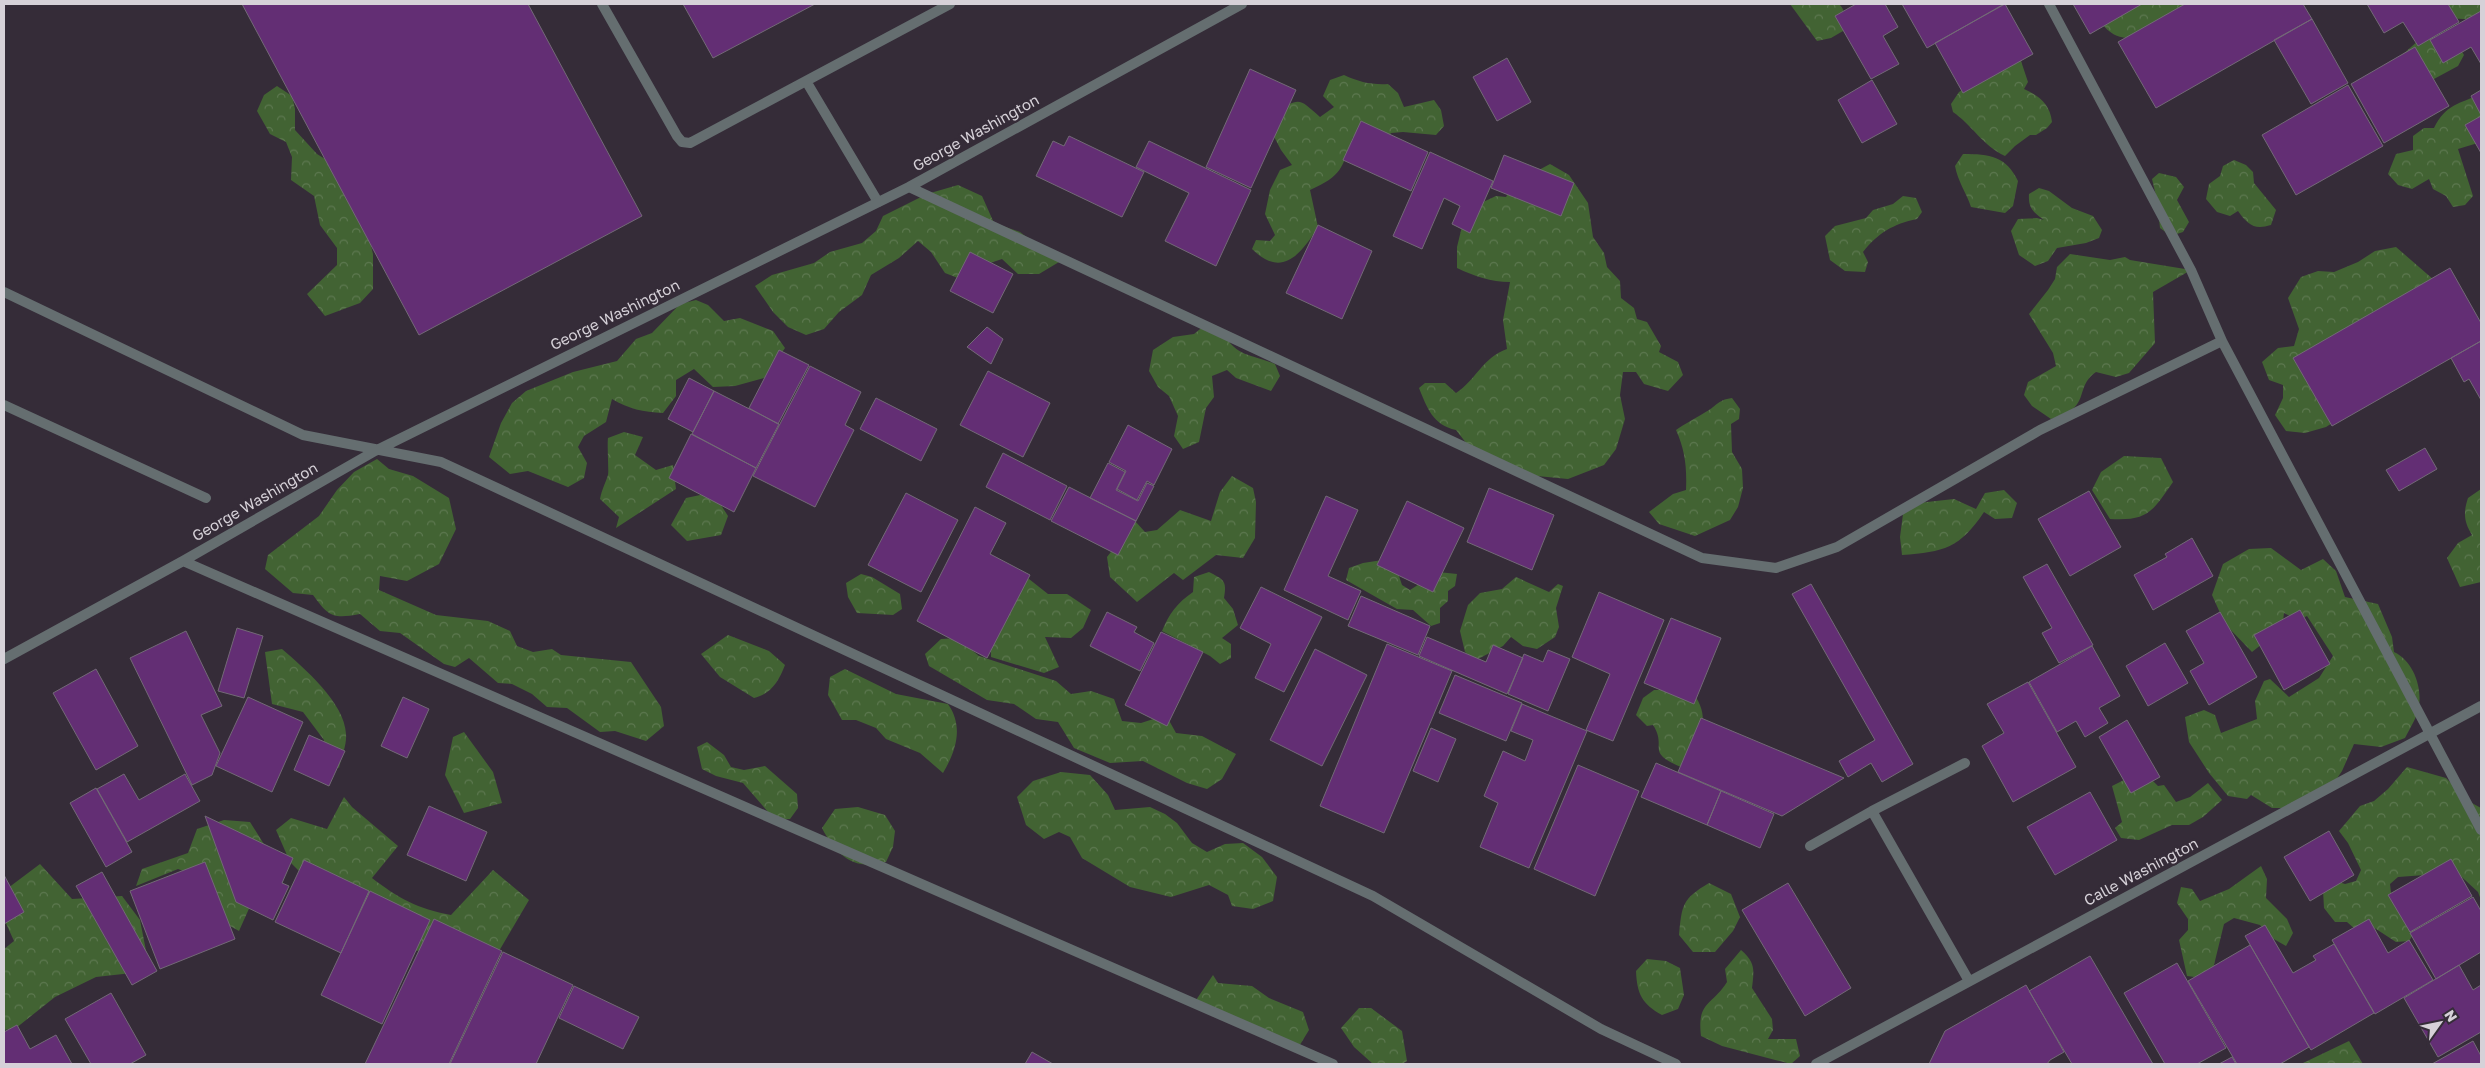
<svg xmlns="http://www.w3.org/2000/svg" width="2485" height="1068" font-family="'Golos Text',sans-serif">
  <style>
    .forest { fill: url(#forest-crowns) }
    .building { fill: #632e74; stroke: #736977 }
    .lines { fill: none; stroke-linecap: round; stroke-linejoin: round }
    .service { stroke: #656e70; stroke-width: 10 }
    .minor { stroke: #656e70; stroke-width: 10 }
    .labels { text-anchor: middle; stroke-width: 4.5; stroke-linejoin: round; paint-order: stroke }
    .street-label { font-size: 15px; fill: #d6d1d8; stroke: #352c38 }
  </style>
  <defs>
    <pattern id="forest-crowns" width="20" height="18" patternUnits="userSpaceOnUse" patternTransform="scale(1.25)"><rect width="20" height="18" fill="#426333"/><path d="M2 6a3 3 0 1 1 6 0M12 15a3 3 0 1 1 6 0" fill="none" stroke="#5d7850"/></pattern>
  </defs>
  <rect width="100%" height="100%" fill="#352c38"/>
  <path class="forest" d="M1790,4H1839C1847,12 1845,21 1843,31L1831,38L1817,41Z
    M2094,4H2196L2195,11L2127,38C2107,36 2099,22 2094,4Z
    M2435,4H2481V20L2445,18Z
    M2441,36L2456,42L2464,55L2458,66L2421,86L2402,55L2419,40Z
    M2011,48L2021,61L2028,82L2024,89C2039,96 2050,104 2052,122L2047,128L2036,135H2030L2015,146L2005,156C1983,146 1972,125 1953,112L1951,104L1959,92L1976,82Z
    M1344,75C1359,82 1372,85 1388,84L1398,93L1404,107L1434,100L1441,110L1444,126L1436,135L1403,132L1391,133L1385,143L1357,142L1353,137C1341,169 1343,175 1310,190L1318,227C1301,254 1282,279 1252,249L1256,240L1270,241L1275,235L1265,214L1270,190L1280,170L1292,165L1281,150L1270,129L1274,113C1301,97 1298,98 1320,117L1334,107L1323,96L1330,80Z
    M277,86L292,96L295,109V130L317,154L333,164L366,225L373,254V289L360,303L325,316L307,294L337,265V248L320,225L314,196L291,180L292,157L286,142L270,134L257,111L264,95Z
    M2481,94V142L2458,149L2473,196L2465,205L2453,207L2446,196L2433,189L2429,179L2412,189L2398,185L2388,174L2396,154L2413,150V136L2424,128H2434C2446,104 2459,104 2481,94Z
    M1963,154C1990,154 2006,156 2018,181L2013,206L2005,213L1971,207C1966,192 1958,182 1955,166Z
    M2234,160L2246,165L2253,172L2254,183L2276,210L2271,225C2254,230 2248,225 2238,211L2230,216L2217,212L2206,199L2209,184L2220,176L2223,166Z
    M1550,164L1569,175L1588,203L1593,237L1604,253L1607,267L1620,281L1621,298L1634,308L1637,319L1647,322L1661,346L1659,352L1678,362L1683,375L1668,391L1644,384L1636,372H1623L1620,395L1625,419L1616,449L1604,465L1568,479L1537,476L1477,457L1456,430C1433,425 1427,408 1419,388L1425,383H1445L1456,393C1476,380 1483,357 1507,349L1503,320L1510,282C1491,282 1474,276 1457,268V247L1466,210L1496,196L1506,197L1515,183Z
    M2159,173L2176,177L2184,187L2177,200L2189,222L2183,232L2171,236L2160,228L2157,200L2152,179Z
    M958,185L982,196L994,223L1020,232L1059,262L1039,274H1018L1002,259L981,266L963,280L945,273L931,252L918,241L899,258L871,275L862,295L839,312L824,329L806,335L788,327L773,312L755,286L772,275L814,263L830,252L862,243L876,231L883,216L927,194Z
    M2039,188L2049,191L2072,208L2093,216L2102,230L2099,238L2086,243L2057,248L2048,261L2035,266L2019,255L2011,231L2018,219L2037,218L2044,220C2033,212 2028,208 2029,194Z
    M1903,196L1916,198L1922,212L1917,219C1893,224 1878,233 1863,252L1868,262L1865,272L1845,271L1830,260L1825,236L1835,226L1866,218L1873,210L1893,204Z
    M2396,247L2434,280L2372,397L2326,427L2305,433L2286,431L2275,415L2283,398V385L2269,380L2262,362L2278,348L2294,346L2299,329L2288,298L2301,277L2318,271L2334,272L2358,262L2375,251Z
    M2070,254L2110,260L2125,257L2130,260L2191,270L2153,292L2155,343L2129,373L2116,377L2096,372C2073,388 2093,408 2051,419L2032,406L2024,395L2028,382L2056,366L2053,353L2029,314L2048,290L2055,279L2057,267Z
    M696,300L708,305L724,321L740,318L773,331L785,348L764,378L735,386L713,387L694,369L676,380V396L663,413C643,412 629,409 612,399L606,422L584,436L578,447L587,463L584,478L568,487L528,471L510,474L489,457L501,423L512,403L526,391L573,372L617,361L636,339L652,333L680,304Z
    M1205,325L1220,328C1237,358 1245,352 1275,364L1280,376L1271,391L1236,378L1227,370L1212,376L1214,397L1206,408L1199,442L1183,449L1174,436L1178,416L1169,396L1158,387L1149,371L1153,350L1173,337L1194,334Z
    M1732,398L1740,409L1739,419L1731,424L1732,452L1742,469L1743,488L1738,507L1730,520L1695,536L1659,524L1649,512L1673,494L1686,490C1687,467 1685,450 1676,430C1686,423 1694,419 1704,413C1716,407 1717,400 1732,398Z
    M624,432L643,437L635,455L656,470L673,465L676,489L616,528L619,517L600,499C602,489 605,484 608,475C609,471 607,446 608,438Z
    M2124,456L2161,458L2173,482C2152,512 2148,521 2110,519L2092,490L2101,472Z
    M377,459L389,469L413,476L449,498L456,529L439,564L407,581L380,576L379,590L436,615L488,621L510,631L517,646L533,652L552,649L561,655L631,662L661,707L664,726L646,741L615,731L600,732L567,708L547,707L532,694L512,684L498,683L469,658L455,667L444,664L400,633L380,631L360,614C333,619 329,617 313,595L293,593L265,569L268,555L319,516L337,490L354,472Z
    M1232,476L1253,488L1256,502L1255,538L1243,558L1216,555L1183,580L1174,573L1137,602L1110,577L1107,557L1135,521L1145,532L1157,530L1180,510L1211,521L1220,492Z
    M2481,489V582L2460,587L2447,558L2458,543L2472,535C2464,522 2463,513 2468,498Z
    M2004,490L2017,503L2012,518L1995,519L1984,512C1960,548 1944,552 1902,555L1900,537L1903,514L1918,503L1954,499L1976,509L1985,493Z
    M705,494L719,502L728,516L721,535L687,541L671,525L686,498Z
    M2271,548L2301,570L2323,559L2336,571L2345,597L2378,604L2392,637L2394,652C2413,661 2422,686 2419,706C2418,716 2410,728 2405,738L2381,747L2354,744L2342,771L2334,783L2290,808H2272L2251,795L2247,799L2228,796L2209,773L2189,742L2185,717L2204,710L2215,715L2221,733L2257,719L2255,701L2264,681L2270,679L2289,697L2319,678L2333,656L2307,616L2298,620L2284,613L2282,628L2252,652L2225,624L2212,595L2223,564L2249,549Z
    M1389,559L1396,567L1402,585L1410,590L1438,572L1457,574L1455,586L1448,591V601L1440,608V623L1431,626L1413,610L1397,609L1346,580L1349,568L1363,563Z
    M1209,572C1224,580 1227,580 1224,598L1233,609L1238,625L1222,638L1231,644V658L1220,664L1210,656L1162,631C1169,614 1177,603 1193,592L1194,577Z
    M861,574L872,577L900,594L902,609L893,615L857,613L848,597L846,583Z
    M1516,577L1549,592L1558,584L1563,586L1556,608L1559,627L1555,637L1537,649L1523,646L1511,637L1503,646L1476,660L1465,652L1460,631L1468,605L1480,593L1502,589Z
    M1029,579L1048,594H1067L1091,610L1083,628L1071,638L1045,637L1059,667L1044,673L991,657V648L1015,582Z
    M728,635L769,651L785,665C779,681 771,694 754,698L720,677L701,654Z
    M957,638L979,656L1056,681L1071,694L1091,691L1114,699L1122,721L1141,723L1166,715L1176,733L1202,736L1236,754L1222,779L1207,789L1187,783L1143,761L1110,763L1074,748L1058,722L1036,719L1014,704L987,700L929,666L925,654L941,639Z
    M282,649C304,668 345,703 346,734C347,745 341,758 339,768L322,756L324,740L303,712L272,704L265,652Z
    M845,669L896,694L948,704C964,727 956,751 943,773L920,753L886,739L876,728L856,720H842L828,695L830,677Z
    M1654,690H1691C1715,721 1698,739 1681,767C1644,751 1668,748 1653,725L1647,726L1636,715L1643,698Z
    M464,732L493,772L502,803L464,813L445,775L453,737Z
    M707,742L724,755L731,767L744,770L765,766L797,794L798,808L790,819L775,820L743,783L716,776L702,769L697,747Z
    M2407,767L2446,778L2470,802L2481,808V900L2478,892L2452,868L2425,875L2398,877L2390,884L2392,901L2409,914L2416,930L2409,941L2396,942L2373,927L2355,929L2347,922H2335L2324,908L2323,890L2332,880L2345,884L2356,881L2361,870L2348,843L2339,831L2360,806L2374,801L2388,789Z
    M1061,772L1090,775L1108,795L1115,810L1150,807L1165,814L1177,823L1192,843L1207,852L1225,844L1243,843L1262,857L1277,877L1273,901L1253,909L1232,906L1228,895L1209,885L1171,897L1130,887L1082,858L1070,837L1059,832L1044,839L1026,825L1017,797L1033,781Z
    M2136,774L2147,775L2158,786L2164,785L2176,802L2190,797L2208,783L2222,800L2203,817L2189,825H2172L2139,840L2121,838L2115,828L2122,822L2112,786Z
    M344,797L352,807L398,846L372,878C398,898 418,909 451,915L493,870L529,900L492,963L437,946L416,951L350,901L313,885L290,862L276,830L291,818L327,829Z
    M858,807L885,815L895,831L893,847L886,862C854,872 835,854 822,828L835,809Z
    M224,820L250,822L272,857L239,931L223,922L205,879L178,869L136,886L142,869L188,853L197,829Z
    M40,864L72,899L122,896L140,920L150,971L96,977L55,997L16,1028L4,1030V949L14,941L4,919L8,888Z
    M2261,866L2267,879L2266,898L2287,919L2293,933L2286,946L2272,938L2260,925L2234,918L2224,924L2213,969L2203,978L2187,976L2179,940L2188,930V919L2177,903L2181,887L2192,889L2200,901L2229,889Z
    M1709,883L1731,894L1740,917L1733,931L1715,952H1693L1679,935C1682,905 1682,899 1709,883Z
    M1741,950C1756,963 1754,970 1752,988L1772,1019L1773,1030L1768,1039H1796L1800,1056L1791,1064L1722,1046L1701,1036C1697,1001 1711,1007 1727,982L1725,969Z
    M1647,959L1666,961L1680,968L1684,995L1678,1009L1662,1015C1642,1004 1637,994 1636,971Z
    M1213,975L1218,983L1252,986L1269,998L1303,1012L1309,1030L1298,1048L1194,1003Z
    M1359,1008H1371L1402,1031L1407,1061L1402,1064H1373L1354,1047L1341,1028Z
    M2349,1041L2363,1064H2301Z"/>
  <path class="building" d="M242,4H528L642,216L419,335Z
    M683,4H815L713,58Z
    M1856,4H1885L1898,27L1883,36L1899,64L1871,79L1835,16Z
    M1902,4H2004L1927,48Z
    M2005,4L2033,54L1963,93L1935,43Z
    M2073,4H2142L2090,34Z
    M2185,4H2303L2312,19L2156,108L2118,42Z
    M2367,4H2448L2459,22L2418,46L2403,22L2384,33Z
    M2481,11V64L2471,47L2443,63L2430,40Z
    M2312,19L2348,83L2311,104L2274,40Z
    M2415,47L2449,106L2384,143L2351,84Z
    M1507,58L1531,102L1497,121L1473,77Z
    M1250,69L1296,90L1251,188L1206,167Z
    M1872,80L1897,124L1862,143L1838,100Z
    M2348,85L2383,146L2296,195L2262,135Z
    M2481,90V115L2471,96Z
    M2481,116V153L2465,125Z
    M1361,121L1428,152L1411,191L1343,160Z
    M1069,136L1144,172L1122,217L1036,176L1053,141L1064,146Z
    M1149,141L1251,190L1216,266L1165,241L1189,193L1136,167Z
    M1430,152L1493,181L1470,233L1452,224L1460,206L1444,198L1422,249L1393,236Z
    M1504,155L1574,183L1561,216L1491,188Z
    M1318,225L1372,251L1342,319L1286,293Z
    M970,252L1013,274L993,313L950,291Z
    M2450,268L2481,323V341L2332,426L2293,358Z
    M987,327L1003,339L991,364L967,347Z
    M2481,341V400L2469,379L2464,382L2451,358Z
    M779,350L809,365L778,424L749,408Z
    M810,366L861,392L845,425L854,430L815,507L753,476Z
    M988,371L1050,403L1023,457L960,425Z
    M689,378L714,391L693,432L668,419Z
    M714,391L779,424L756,468L692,434Z
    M876,398L937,429L921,461L860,429Z
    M1128,425L1172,449L1154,485L1147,481L1137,500L1117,489L1126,471L1109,462Z
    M691,434L756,468L734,512L669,478Z
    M2425,448L2437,469L2399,491L2386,470Z
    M1003,453L1067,486L1050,520L986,487Z
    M1108,463L1125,472L1116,490L1138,501L1147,483L1154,486L1136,521L1090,498Z
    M1069,487L1136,521L1118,555L1051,521Z
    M1489,488L1554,515L1532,570L1467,542Z
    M2089,491L2121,547L2070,576L2038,519Z
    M906,493L958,520L921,592L868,565Z
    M1326,496L1358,510L1328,576L1361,591L1348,620L1284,590Z
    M1407,501L1464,528L1433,592L1377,565Z
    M975,507L1006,523L990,554L1030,575L987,658L917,621Z
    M2192,538L2213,576L2153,610L2134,575L2167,557L2165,554Z
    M2047,564L2093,645L2059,663L2042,633L2052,628L2023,577Z
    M1811,584L1913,764L1882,782L1871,763L1848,777L1839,761L1875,740L1792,594Z
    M1261,587L1322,617L1284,692L1255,678L1271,644L1240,628Z
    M1599,592L1664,620L1613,741L1586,730L1610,674L1572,657Z
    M1361,596L1430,626L1418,655L1348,626Z
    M2300,610L2330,664L2284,690L2254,635Z
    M1107,612L1137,627L1134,632L1154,643L1140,671L1090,646Z
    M2220,612L2257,677L2209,705L2190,671L2204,663L2186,631Z
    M1671,618L1721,638L1694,704L1644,683Z
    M237,628L263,636L244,698L218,691Z
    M186,631L222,706L201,715L220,753L212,775L192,785L130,658Z
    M1161,632L1203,652L1167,726L1125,705Z
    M1427,637L1486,662L1493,645L1523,658L1507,694L1419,656Z
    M2165,643L2188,683L2148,706L2126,666Z
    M1387,644L1452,671L1384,833L1320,806Z
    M2092,646L2120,696L2099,708L2108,723L2085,737L2076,721L2057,732L2029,682Z
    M1315,649L1367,675L1322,766L1270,740Z
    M1548,650L1570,659L1548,711L1508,694L1524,654L1543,662Z
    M96,669L138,746L96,770L53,693Z
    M1455,675L1522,703L1506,741L1439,713Z
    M2028,682L2076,767L2013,802L1982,746L2004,733L1987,704Z
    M248,697L303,722L272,792L216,766Z
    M403,697L429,709L407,758L381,746Z
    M1522,704L1587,731L1529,868L1480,847L1498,803L1484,796L1503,751L1525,761L1533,740L1511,731Z
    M1701,718L1844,778L1782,816L1678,772Z
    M2127,720L2160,777L2131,793L2099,737Z
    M1431,728L1456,739L1438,782L1413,771Z
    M309,735L345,751L329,786L294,770Z
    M1656,763L1721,791L1707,825L1641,797Z
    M1578,765L1639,791L1595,896L1534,869Z
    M124,774L139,800L185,774L200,801L127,842L97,789Z
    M96,788L132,852L106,867L70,803Z
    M1721,791L1774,814L1760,848L1707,825Z
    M2090,792L2117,840L2055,875L2027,827Z
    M429,806L487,832L466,881L407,855Z
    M205,816L293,858L282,883L289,886L273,920L236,902Z
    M2329,831L2354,875L2310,901L2284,857Z
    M2451,859L2472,896L2410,932L2388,895Z
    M304,860L369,891L341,953L275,922Z
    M205,862L235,939L160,969L130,891Z
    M102,872L157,971L132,985L76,886Z
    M4,875L24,912L4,924Z
    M1788,883L1851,988L1805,1016L1742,910Z
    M370,891L430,920L382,1024L321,995Z
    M2473,897L2481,911V952L2436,979L2410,933Z
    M434,919L502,951L449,1064H365Z
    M2369,919L2388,953L2409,940L2433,980L2375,1014L2332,940Z
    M2265,925L2293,973L2316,960L2313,956L2334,944L2374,1013L2311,1050L2245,936Z
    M2250,945L2309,1047L2280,1064H2237L2188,981Z
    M503,952L573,985L536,1064H450Z
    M2090,956L2153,1064H2072L2029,991Z
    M2177,963L2226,1048L2197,1064H2165L2124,993Z
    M2459,965L2473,990L2481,985V1032L2438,1057L2404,998Z
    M2026,985L2064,1052L2050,1060L2047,1064H1929L1945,1031Z
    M574,986L639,1017L623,1049L559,1018Z
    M111,993L146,1055L130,1064H91L65,1019Z
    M17,1025L30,1049L56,1035L72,1064H4V1032Z
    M2473,1041L2481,1056V1064H2432Z
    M1032,1052L1053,1064H1025Z
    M2232,1057L2236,1064H2219Z"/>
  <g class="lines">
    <path class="service" d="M602,4L677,136L682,142L690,143L950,4
      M806,81L878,202
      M1965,763L1872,811L1969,981
      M1810,846L1872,811"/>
    <path class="minor" d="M2049,4L2191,270L2222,341L2481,830
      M909,187L1702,558L1776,568L1837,547L2040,430L2222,341
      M4,292L303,435L441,462L1373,896L1601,1029L1676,1064
      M4,405L206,498
      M183,561L1333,1064
      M4,659L183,561L375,451L909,187L1242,4
      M1816,1064L2481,706"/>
  </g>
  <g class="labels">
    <g class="street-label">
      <text transform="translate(976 133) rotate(-29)" y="5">George Washington</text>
      <text transform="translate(615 315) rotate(-26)" y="5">George Washington</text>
      <text transform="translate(255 502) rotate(-30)" y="5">George Washington</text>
      <text transform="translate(2141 872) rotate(-28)" y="5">Calle Washington</text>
    </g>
  </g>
  <rect width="2485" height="1068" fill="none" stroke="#d6d1d8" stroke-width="10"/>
  <g transform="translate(2440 1023) rotate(57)" stroke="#352c38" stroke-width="4" paint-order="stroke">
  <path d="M0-4L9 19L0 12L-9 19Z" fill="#d6d1d8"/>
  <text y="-8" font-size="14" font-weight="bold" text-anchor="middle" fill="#d6d1d8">N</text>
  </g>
</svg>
